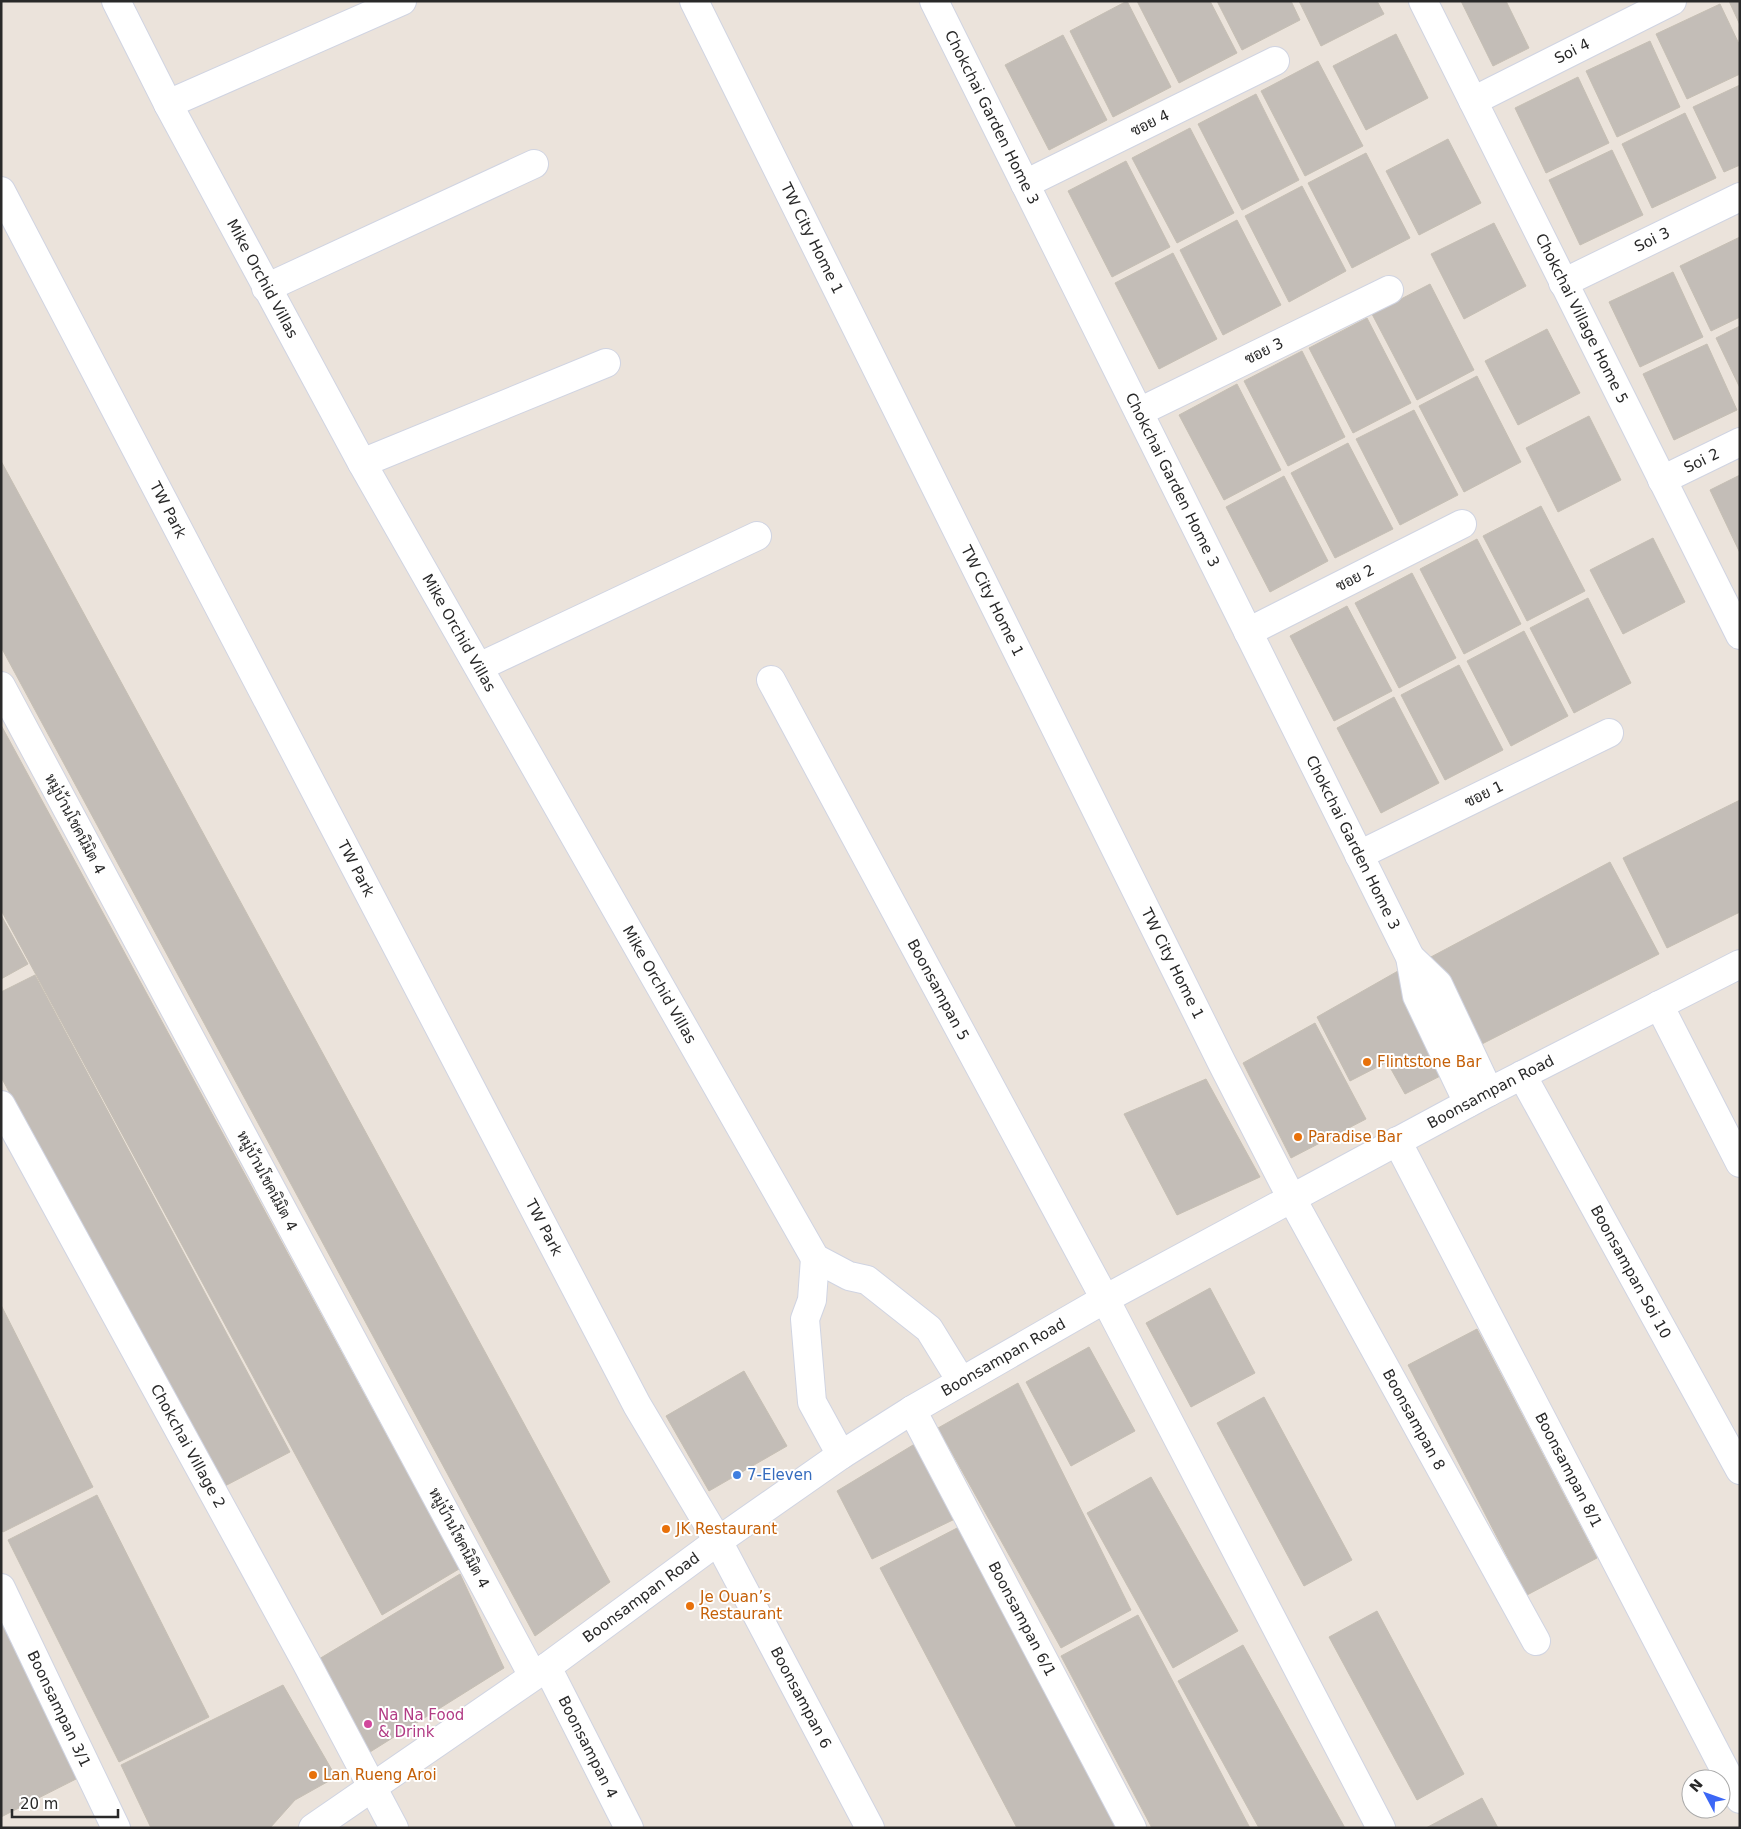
<svg xmlns="http://www.w3.org/2000/svg" width="1741" height="1829" font-family="'DejaVu Sans',Sarabun,sans-serif">
  <style>
    .building { fill: #c3bdb7; stroke: #c6bfb4 }
    .lines { fill: none; stroke-linecap: round; stroke-linejoin: round }
    .minor-casing { stroke: #d0d4e2; stroke-width: 30 }
    .tertiary-casing { stroke: #d0d4e2; stroke-width: 30 }
    .minor { stroke: #fff; stroke-width: 28 }
    .tertiary { stroke: #fff; stroke-width: 28 }
    .food-dot { fill: #e8710a; stroke: #fff; stroke-width: 2 }
    .shop-dot { fill: #3f7fe0; stroke: #fff; stroke-width: 2 }
    .hotel-dot { fill: #d1479c; stroke: #fff; stroke-width: 2 }
    .labels { text-anchor: middle; stroke-width: 4; stroke-linejoin: round; paint-order: stroke }
    .street-label { font-size: 15px; fill: #292929; stroke: #fff }
    .food-label { font-size: 15px; fill: #c56008; stroke: #fff; text-anchor: start }
    .shop-label { font-size: 15px; fill: #366cbe; stroke: #fff; text-anchor: start }
    .hotel-label { font-size: 15px; fill: #b23c85; stroke: #fff; text-anchor: start }
  </style>
  <rect width="100%" height="100%" fill="#ebe3db"/>
  <path class="building" d="M1127,1L1171,87L1113,117L1070,31Z
    M1137,1H1210L1237,53L1179,83Z
    M1217,1H1291L1300,20L1242,50Z
    M1299,1H1377L1384,14L1321,46Z
    M1461,1H1506L1529,48L1493,66Z
    M1729,1H1740V25Z
    M1720,4L1740,46V74L1687,99L1656,34Z
    M1396,34L1428,98L1366,130L1333,66Z
    M1063,35L1107,120L1049,150L1005,65Z
    M1650,41L1680,107L1617,137L1586,71Z
    M1318,61L1363,146L1305,176L1261,91Z
    M1578,77L1609,143L1546,173L1515,108Z
    M1740,85V165L1724,172L1693,107Z
    M1256,94L1299,180L1242,210L1198,124Z
    M1685,113L1716,178L1652,208L1622,144Z
    M1190,128L1234,213L1177,243L1132,158Z
    M1448,139L1481,203L1419,235L1386,171Z
    M1612,150L1643,215L1580,245L1549,180Z
    M1366,153L1410,238L1352,268L1308,183Z
    M1126,161L1170,247L1112,277L1068,191Z
    M1302,186L1346,271L1289,302L1245,216Z
    M1237,220L1281,305L1223,335L1180,250Z
    M1494,223L1526,286L1464,319L1431,254Z
    M1740,237V317L1711,331L1680,266Z
    M1173,253L1217,339L1159,369L1115,283Z
    M1673,272L1703,337L1640,367L1609,302Z
    M1430,284L1474,370L1417,400L1372,314Z
    M1367,318L1411,403L1353,433L1309,348Z
    M1740,326V388L1716,338Z
    M1547,329L1580,393L1518,425L1485,361Z
    M1707,344L1737,410L1674,440L1643,374Z
    M1302,351L1345,437L1288,466L1244,381Z
    M1477,376L1521,462L1464,492L1419,406Z
    M1237,384L1281,470L1224,500L1179,415Z
    M1414,410L1458,495L1400,525L1356,439Z
    M1589,416L1621,480L1558,512L1526,448Z
    M1348,443L1393,529L1335,558L1291,473Z
    M1,461L610,1582L535,1636L1,647Z
    M1740,475V553L1710,490Z
    M1284,476L1328,561L1270,592L1226,507Z
    M1541,506L1585,591L1527,621L1483,536Z
    M1653,538L1685,602L1623,634L1590,570Z
    M1477,539L1521,624L1464,654L1420,569Z
    M1412,573L1456,658L1399,688L1355,603Z
    M1588,598L1631,683L1574,713L1530,628Z
    M1347,606L1392,691L1334,721L1290,636Z
    M1524,631L1568,716L1511,746L1467,661Z
    M1459,665L1503,750L1445,780L1401,695Z
    M1394,697L1439,783L1381,813L1337,728Z
    M1,725L459,1569L382,1615L1,910Z
    M1740,800V912L1667,948L1623,858Z
    M1610,862L1659,954L1476,1047L1429,958Z
    M1,915L28,964L1,979Z
    M1398,971L1450,1071L1405,1094L1387,1062L1350,1081L1317,1017Z
    M35,975L290,1452L223,1487L1,1077V992Z
    M1315,1023L1366,1119L1291,1158L1243,1063Z
    M1206,1079L1260,1177L1177,1215L1124,1114Z
    M1210,1288L1255,1373L1191,1407L1146,1323Z
    M1,1305L93,1487L3,1532L1,1529Z
    M1477,1329L1597,1558L1527,1595L1408,1365Z
    M1089,1347L1135,1431L1071,1466L1026,1382Z
    M744,1371L787,1446L709,1491L666,1416Z
    M1018,1383L1131,1610L1061,1648L938,1428Z
    M1264,1397L1352,1560L1304,1586L1217,1423Z
    M918,1442L957,1518L872,1559L837,1491Z
    M1151,1477L1238,1631L1173,1668L1087,1513Z
    M97,1495L209,1717L119,1762L8,1540Z
    M959,1527L1116,1828H1017L880,1568Z
    M460,1574L504,1668L370,1752L319,1659Z
    M1377,1611L1464,1774L1417,1800L1329,1637Z
    M1138,1615L1250,1828H1152L1061,1656Z
    M1,1621L78,1778L1,1817Z
    M1243,1645L1345,1828H1259L1178,1681Z
    M283,1685L336,1777L295,1800L270,1828H151L121,1765Z
    M1482,1798L1498,1828H1426Z"/>
  <g class="lines">
    <defs>
      <g id="minor">
        <path id="s1" d="M116,1L168,104L362,463L815,1258L849,1276L867,1280L929,1329L961,1381"/>
        <path id="s2" d="M694,1L1222,1063L1292,1199L1536,1641"/>
        <path id="s3" d="M934,1L1410,957L1417,996L1468,1103"/>
        <path id="s4" d="M1423,1L1740,635"/>
        <path id="s5" d="M1473,101L1672,1"/>
        <path d="M168,104L402,1"/>
        <path d="M1025,184L1275,61"/>
        <path id="s6" d="M1,191L637,1405L718,1541L870,1828"/>
        <path id="s7" d="M1563,283L1740,197"/>
        <path d="M266,288L534,164"/>
        <path d="M1139,412L1389,290"/>
        <path d="M362,463L606,363"/>
        <path id="s8" d="M1662,480L1740,442"/>
        <path d="M1248,632L1462,524"/>
        <path d="M479,667L757,536"/>
        <path id="s9" d="M771,680L1105,1299L1381,1828"/>
        <path d="M1,686L533,1676"/>
        <path d="M1359,855L1609,733"/>
        <path d="M1410,957L1438,984L1489,1092"/>
        <path d="M1659,1005L1740,1163"/>
        <path id="s10" d="M1522,1075L1740,1470"/>
        <path id="s11" d="M1,1105L306,1662L394,1828"/>
        <path id="s12" d="M1397,1141L1740,1799"/>
        <path d="M815,1258L812,1300L805,1319L812,1402L841,1455"/>
        <path id="s13" d="M912,1410L1132,1828"/>
        <path id="s14" d="M1,1588L116,1828"/>
        <path id="s15" d="M547,1667L629,1828"/>
      </g>
      <g id="tertiary">
        <path id="s16" d="M313,1828L547,1667L718,1541L841,1455L912,1410L1105,1299L1489,1092L1740,964"/>
      </g>
    </defs>
    <use href="#minor" class="minor-casing"/>
    <use href="#tertiary" class="tertiary-casing"/>
    <use href="#minor" class="minor"/>
    <use href="#tertiary" class="tertiary"/>
  </g>
  <g class="food-dot">
    <circle cx="1367" cy="1062" r="5"/>
    <circle cx="1298" cy="1137" r="5"/>
    <circle cx="666" cy="1529" r="5"/>
    <circle cx="690" cy="1606" r="5"/>
    <circle cx="313" cy="1775" r="5"/>
  </g>
  <circle class="shop-dot" cx="737" cy="1475" r="5"/>
  <circle class="hotel-dot" cx="368" cy="1724" r="5"/>
  <g class="labels">
    <g class="street-label">
      <text dy="5" stroke="none"><textPath href="#s5" startOffset="111">Soi 4</textPath></text>
      <text dy="5" stroke="none"><textPath href="#s3" startOffset="130">Chokchai Garden Home 3</textPath></text>
      <text transform="translate(1150 123) rotate(-26)" y="5">ซอย 4</text>
      <text dy="5" stroke="none"><textPath href="#s2" startOffset="265">TW City Home 1</textPath></text>
      <text dy="5" stroke="none"><textPath href="#s7" startOffset="99">Soi 3</textPath></text>
      <text dy="5" stroke="none"><textPath href="#s1" startOffset="314">Mike Orchid Villas</textPath></text>
      <text dy="5" stroke="none"><textPath href="#s4" startOffset="355">Chokchai Village Home 5</textPath></text>
      <text transform="translate(1264 351) rotate(-26)" y="5">ซอย 3</text>
      <text dy="5" stroke="none"><textPath href="#s8" startOffset="44">Soi 2</textPath></text>
      <text dy="5" stroke="none"><textPath href="#s3" startOffset="535">Chokchai Garden Home 3</textPath></text>
      <text dy="5" stroke="none"><textPath href="#s6" startOffset="360">TW Park</textPath></text>
      <text transform="translate(1355 578) rotate(-27)" y="5">ซอย 2</text>
      <text dy="5" stroke="none"><textPath href="#s2" startOffset="670">TW City Home 1</textPath></text>
      <text dy="5" stroke="none"><textPath href="#s1" startOffset="719">Mike Orchid Villas</textPath></text>
      <text transform="translate(1484 794) rotate(-26)" y="5">ซอย 1</text>
      <text transform="translate(75 824) rotate(62)" y="5">หมู่บ้านโชคนิมิต 4</text>
      <text dy="5" stroke="none"><textPath href="#s3" startOffset="940">Chokchai Garden Home 3</textPath></text>
      <text dy="5" stroke="none"><textPath href="#s6" startOffset="765">TW Park</textPath></text>
      <text dy="5" stroke="none"><textPath href="#s2" startOffset="1075">TW City Home 1</textPath></text>
      <text dy="5" stroke="none"><textPath href="#s1" startOffset="1124">Mike Orchid Villas</textPath></text>
      <text dy="5" stroke="none"><textPath href="#s9" startOffset="352">Boonsampan 5</textPath></text>
      <text dy="5" stroke="none"><textPath href="#s16" startOffset="1391">Boonsampan Road</textPath></text>
      <text transform="translate(267 1181) rotate(62)" y="5">หมู่บ้านโชคนิมิต 4</text>
      <text dy="5" stroke="none"><textPath href="#s6" startOffset="1170">TW Park</textPath></text>
      <text dy="5" stroke="none"><textPath href="#s10" startOffset="225">Boonsampan Soi 10</textPath></text>
      <text dy="5" stroke="none"><textPath href="#s16" startOffset="836">Boonsampan Road</textPath></text>
      <text dy="5" stroke="none"><textPath href="#s2" startOffset="1591">Boonsampan 8</textPath></text>
      <text dy="5" stroke="none"><textPath href="#s11" startOffset="389">Chokchai Village 2</textPath></text>
      <text dy="5" stroke="none"><textPath href="#s12" startOffset="371">Boonsampan 8/1</textPath></text>
      <text transform="translate(459 1538) rotate(62)" y="5">หมู่บ้านโชคนิมิต 4</text>
      <text dy="5" stroke="none"><textPath href="#s16" startOffset="401">Boonsampan Road</textPath></text>
      <text dy="5" stroke="none"><textPath href="#s13" startOffset="236">Boonsampan 6/1</textPath></text>
      <text dy="5" stroke="none"><textPath href="#s6" startOffset="1706">Boonsampan 6</textPath></text>
      <text dy="5" stroke="none"><textPath href="#s14" startOffset="134">Boonsampan 3/1</textPath></text>
      <text dy="5" stroke="none"><textPath href="#s15" startOffset="90">Boonsampan 4</textPath></text>
    </g>
    <g class="food-label">
      <text x="1377" y="1067">Flintstone Bar</text>
      <text x="1308" y="1142">Paradise Bar</text>
      <text x="676" y="1534">JK Restaurant</text>
      <text x="700" y="1602">Je Ouan’s<tspan x="700" dy="17">Restaurant</tspan></text>
      <text x="323" y="1780">Lan Rueng Aroi</text>
    </g>
    <g class="shop-label">
      <text x="747" y="1480">7-Eleven</text>
    </g>
    <g class="hotel-label">
      <text x="378" y="1720">Na Na Food<tspan x="378" dy="17">&amp; Drink</tspan></text>
    </g>
  </g>
  <rect width="1741" height="1829" fill="none" stroke="#292929" stroke-width="5"/>
  <g transform="translate(1706 1794) rotate(311)"><circle r="24" fill="#ffffff" stroke="#a9a9a9"/>
  <path d="M0-4L9 19L0 12L-9 19Z" fill="#3c67f6"/>
  <text y="-8" font-size="14" font-weight="bold" text-anchor="middle" fill="#292929">N</text>
  </g>
  <path d="M12 1809v8h106v-8" fill="none" stroke="#292929" stroke-width="2.5"/>
  <text x="20" y="1809" font-size="15" fill="#292929" stroke="#ffffff" stroke-width="4" paint-order="stroke">20 m</text>
</svg>
